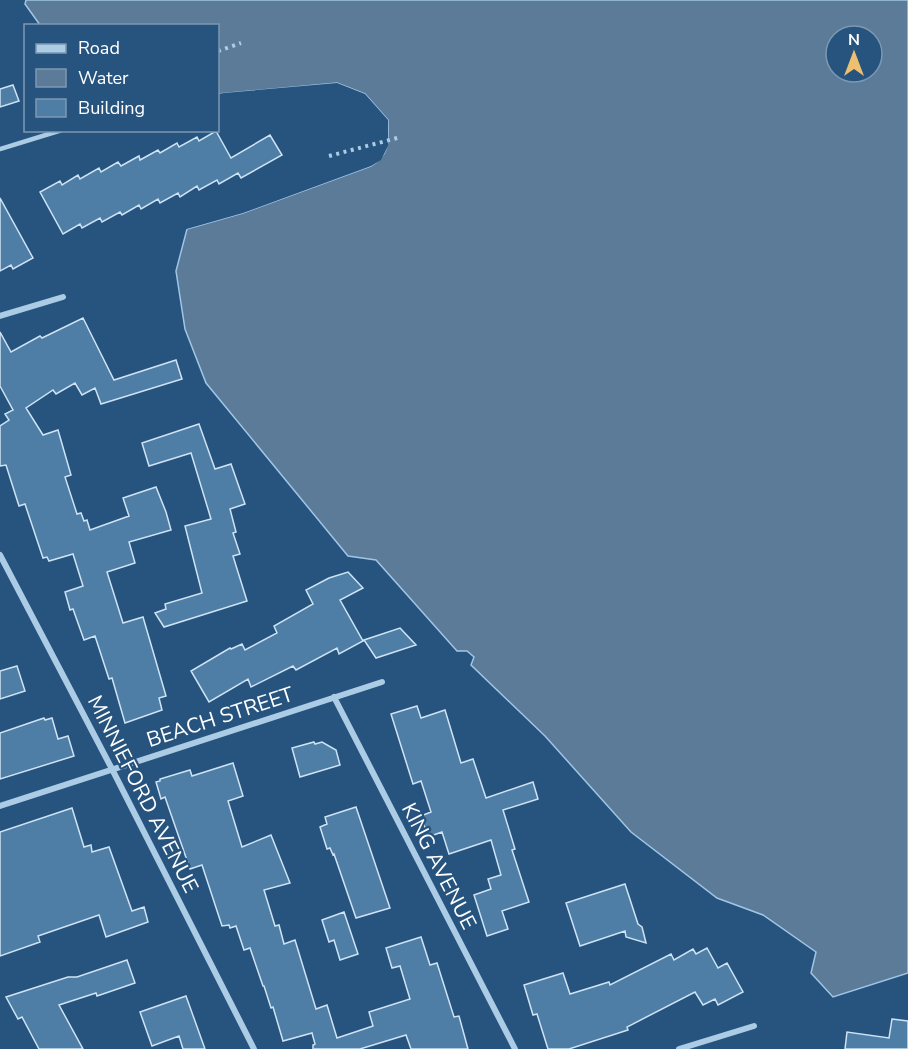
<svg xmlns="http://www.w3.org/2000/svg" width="908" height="1049" font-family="'Nunito Sans',sans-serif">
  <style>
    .water { fill: #5b7b98; stroke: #a0c6e6; stroke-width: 1.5; fill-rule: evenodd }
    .pier { fill: #26547e }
    .building { fill: #4e7ea6; stroke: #cee3f4; stroke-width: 1.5 }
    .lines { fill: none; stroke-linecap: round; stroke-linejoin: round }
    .path { stroke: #accbe5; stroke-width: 4; stroke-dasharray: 3 4.5; stroke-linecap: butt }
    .service { stroke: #accbe5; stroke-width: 4.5 }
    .minor { stroke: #accbe5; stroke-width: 6 }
    .labels { text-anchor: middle; stroke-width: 4.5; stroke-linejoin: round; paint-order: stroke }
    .street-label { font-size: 21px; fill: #fff; stroke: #26547e }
  </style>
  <rect width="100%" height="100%" fill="#26547e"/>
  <path class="water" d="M26,0H908V973L833,997L811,973L816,952L763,915L717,898L631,832L545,736L471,665L474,657L467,651H457L376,560L348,556L206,383L185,329L176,271L187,229L243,213L371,166C391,154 388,141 388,120L365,94L337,83L218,94V26L40,25L25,4ZM836,36H872V72H836Z"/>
  <path class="pier" d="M337,83L365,94L388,120V146L381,160L371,166L243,213L183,230L186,226L242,210L370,164L379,158L385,145V121L364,96L337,87L218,97V94L224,93Z"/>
  <path class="building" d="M13,85L19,101L0,107V89Z
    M216,131L231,158L270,135L282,155L241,178L238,173L219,184L217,180L199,190L197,186L180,197L178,193L160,203L158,199L141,209L139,205L122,215L120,212L102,222L100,218L82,228L80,224L63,234L40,192L60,181L62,185L78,175L80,179L99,168L101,172L118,162L121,166L139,156L140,160L158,150L160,153L177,143L179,147L197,137L199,141Z
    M0,198L33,258L13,269L11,265L0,271Z
    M83,318L114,380L176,360L182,379L101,404L95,388L82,395L75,383L56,394L53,390L26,408L43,435L58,430L71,475L65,477L77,514L81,513L84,521L87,520L90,530L129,516L123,498L156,487L166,512L171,530L129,542L135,563L107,572L123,623L143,617L166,696L159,698L162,710L125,723L112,678L109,679L95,636L84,640L73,609L70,610L65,592L83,586L73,554L49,561L47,557L43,558L25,504L19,506L6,465L0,466V426L9,420L5,414L13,410L0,386V332L11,352L40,336L42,338Z
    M199,424L215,469L231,464L245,504L230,509L236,532L233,533L240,554L233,556L247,601L164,627L155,613L166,609L165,604L202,593L185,526L211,519L191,453L149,466L142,443Z
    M348,572L363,588L340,600L363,641L339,654L337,648L296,670L293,666L251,687L248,679L209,702L191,671L230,648L231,649L242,644L245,650L277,633L274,626L313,604L306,590L329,578Z
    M400,628L416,645L376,658L364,640Z
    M17,666L25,691L0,699V671Z
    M417,706L421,718L445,710L461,763L473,759L486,798L533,782L538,799L503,810L515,849L512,850L529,902L502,911L508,929L487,936L474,895L491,889L488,879L501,875L491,840L449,854L442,832L428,837L421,816L431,812L421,781L413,784L391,714Z
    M44,718L45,720L52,718L58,739L68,736L74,756L0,779V733Z
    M314,742L315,744L322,742L336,750L340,765L300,777L292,748Z
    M233,763L243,796L228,801L242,847L271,835L290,883L264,890L275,926L279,925L284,944L295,940L316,1009L327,1005L337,1038L373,1026L369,1012L410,999L400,966L392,968L386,948L421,937L430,965L437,963L454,1017L459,1016L468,1049H411L406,1035L360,1049H313V1045L315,1044L312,1033L283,1041L273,1007L271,1008L264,986H263L250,948L244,950L236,926L230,928L229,925L222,926L202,865L190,869L165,797L161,799L156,782L160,781V779L190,770L192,776Z
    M356,807L390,908L356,918L334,854L333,855L330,848L327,849L320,827L327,824L325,817Z
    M72,808L84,847L91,845L92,852L109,847L132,911L144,907L148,922L106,937L99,915L38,936L40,942L0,956V832Z
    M625,884L638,924L642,927L646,943L626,937L625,931L580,946L566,903Z
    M344,912L358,954L340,960L334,940L329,942L322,920Z
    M707,948L718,968L727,963L743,992L718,1005L715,999L703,1005L695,992L627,1027L628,1030L569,1049H548L537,1014L533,1015L524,985L563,973L570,994L609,982L610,985L671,954L674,960L693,949L696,954Z
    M127,960L135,983L97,996L96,993L59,1005L83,1049H39L22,1017L18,1019L6,997L68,977H77Z
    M186,996L205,1049H183L179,1036L152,1046L140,1012Z
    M892,1019L908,1021V1049H845L847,1032L889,1038Z"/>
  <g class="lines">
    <path class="path" d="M218,51L241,43
      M329,156L401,137"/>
    <path class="service" d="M0,149L62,130"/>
    <path class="minor" d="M0,316L63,297
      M0,555L112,769L254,1049
      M334,697L515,1049
      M0,806L382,682
      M679,1049L754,1026"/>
  </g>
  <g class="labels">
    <g class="street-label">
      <text transform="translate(220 717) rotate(-18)" y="7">BEACH STREET</text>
      <text transform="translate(143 794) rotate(63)" y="7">MINNIEFORD AVENUE</text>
      <text transform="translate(439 866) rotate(63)" y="7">KING AVENUE</text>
    </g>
  </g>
  <rect x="24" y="24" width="195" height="108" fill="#26547e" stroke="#7d98b2" stroke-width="1.5"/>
  <rect x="36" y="44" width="30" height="9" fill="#accbe5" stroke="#7d98b2" stroke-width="1.5"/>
  <text x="78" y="54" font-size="18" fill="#ffffff">Road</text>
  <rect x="36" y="69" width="30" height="18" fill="#5b7b98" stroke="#7d98b2" stroke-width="1.5"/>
  <text x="78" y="84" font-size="18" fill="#ffffff">Water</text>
  <rect x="36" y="99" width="30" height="18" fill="#4e7ea6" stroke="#7d98b2" stroke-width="1.5"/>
  <text x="78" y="114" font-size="18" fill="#ffffff">Building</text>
  <g transform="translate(854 54)"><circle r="28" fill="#26547e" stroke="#7d98b2" stroke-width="1.5"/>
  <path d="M0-4.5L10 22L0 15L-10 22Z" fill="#eebf71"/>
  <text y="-9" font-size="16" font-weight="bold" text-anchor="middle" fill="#ffffff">N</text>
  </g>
</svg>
